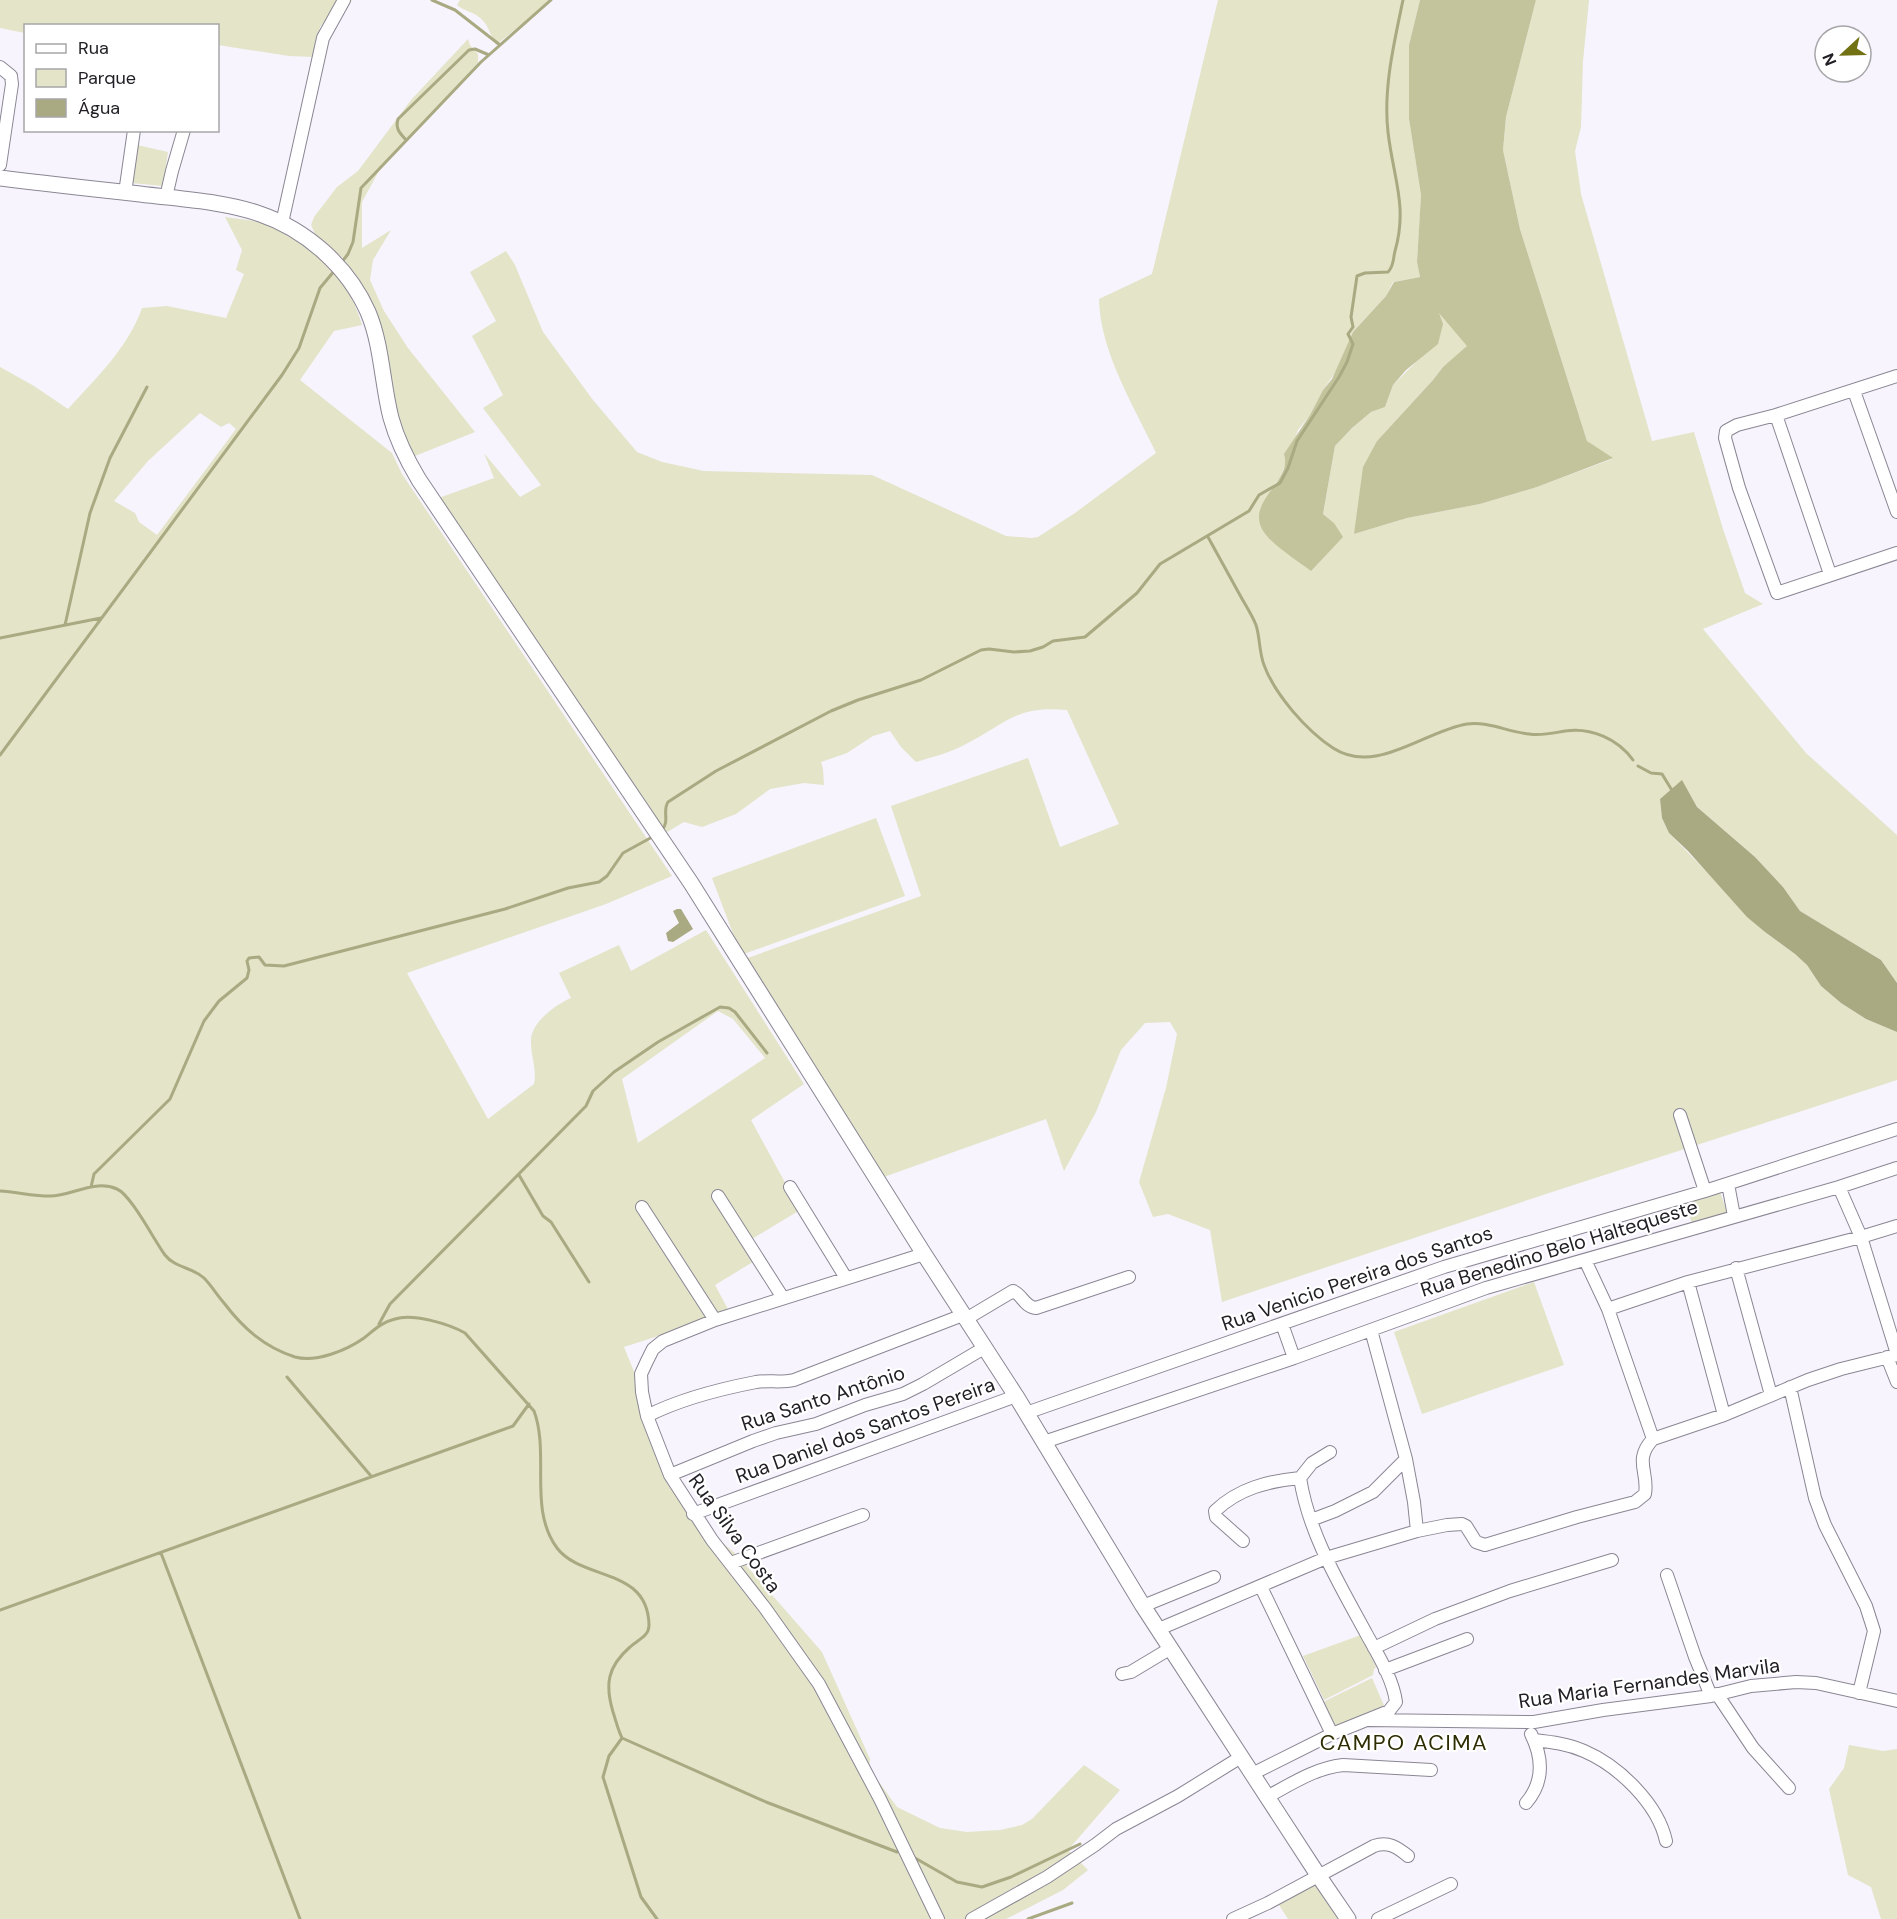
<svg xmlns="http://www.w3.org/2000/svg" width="1897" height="1919" font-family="'DM Sans',sans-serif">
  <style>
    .green { fill: #e3e4c8; fill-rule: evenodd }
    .forest { fill: #c3c49c }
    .water { fill: #a9a982 }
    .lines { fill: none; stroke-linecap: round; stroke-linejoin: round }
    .stream { stroke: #a9a982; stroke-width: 3 }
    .minor-casing { stroke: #8b8694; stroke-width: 14 }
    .major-casing { stroke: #8b8694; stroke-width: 17 }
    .minor { stroke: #fff; stroke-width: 12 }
    .major { stroke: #fff; stroke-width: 15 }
    .labels { text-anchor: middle; stroke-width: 4.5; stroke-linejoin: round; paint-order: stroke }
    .street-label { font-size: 20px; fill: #222026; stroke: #fff }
    .quarter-label { font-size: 22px; letter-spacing: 1.5px; fill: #2d2c02; stroke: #fff }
  </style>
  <rect width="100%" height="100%" fill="#f7f4fd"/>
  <path class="green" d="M0,0H352L339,22L328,17L320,27L315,57L289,56L218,45V26H26L25,33L0,28Z
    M460,0H552L496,45C491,38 489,24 479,17C473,12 464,11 457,5Z
    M1218,0H1420L1409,45V119L1421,195L1417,262L1420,277L1393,282L1386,296L1353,332L1339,367L1323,390L1310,415L1298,430L1280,478L1270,490L1334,523L1323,514L1335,446L1352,428L1371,412L1385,407L1393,385L1421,357L1438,311L1468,346L1443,367L1433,380L1377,441L1354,534L1407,518L1480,504L1537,487L1612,459L1587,441L1520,229L1503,150L1506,117L1536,0H1589L1583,61L1581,127L1575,151L1581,194L1652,441L1694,432L1723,529L1745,593L1763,604L1703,629L1806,753L1897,835V983L1881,960L1800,911L1783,887L1755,857L1697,807L1682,781L1660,799L1662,818L1669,833L1765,932L1795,954L1807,965L1821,986L1841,1003L1866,1019L1897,1032V1080L1549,1193L1222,1302L1210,1230L1168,1214L1153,1217L1139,1182L1166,1088L1177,1034L1170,1022L1145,1023L1121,1050L1096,1112L1064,1171L1046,1119L881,1178L742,960L921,896L891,806L1028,758L1060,847L1119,824L1067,710C1015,705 1006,724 964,745C950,753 932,757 916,762L901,747L890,731L873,736L847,753L821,762L823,769L824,785L804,783L770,789L736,814L702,827L684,822L662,835L436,499L494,478L484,453L520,497L541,485L483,408L503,395L472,336L496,321L470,272L506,251L515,265L543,332L593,400L637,452L662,462L704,471L872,475L1006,536L1032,538L1038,537L1075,513L1156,453C1134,406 1100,352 1099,299L1152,274Z
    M468,39L470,45L478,54V63L380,169L362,202V248L391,230L373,260L370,280L384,311L408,348L475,432L410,458L403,444L362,287L343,258L316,236L311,225L314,217L337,187L358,171L411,100Z
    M137,145L168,152L163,186L131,183Z
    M225,217C238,219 254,220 266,224C312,241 349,278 362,325L334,331L300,380L392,453L402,474L672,876L606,904L407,973L488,1119L534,1084C537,1069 531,1057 531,1042C530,1023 555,1005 571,998L559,973L619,945L631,971L706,930L804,1084L751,1120L800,1210L752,1239L761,1257L715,1285L730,1313L624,1347L696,1525L707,1529L738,1556L822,1652L870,1759L869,1768L897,1807L940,1828L967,1832L1000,1830L1022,1825L1032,1819L1084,1765L1120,1790L1068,1850L1088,1870L1063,1890L1006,1919H0V367L34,386L68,409C96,378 128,348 142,308L167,306L226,318L244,274L236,270L242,250ZM200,413L221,427L229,423L236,429L157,535L139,522L135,513L114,501L148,461ZM718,1011L733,1019L765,1058L638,1143L622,1079Z
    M876,818L905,896L741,955L712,878Z
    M1720,1192L1728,1215L1693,1226L1685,1204Z
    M1534,1282L1564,1365L1422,1414L1394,1332Z
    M1361,1635L1376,1667L1374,1669L1373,1675L1324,1700L1303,1656Z
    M1372,1678L1386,1710L1338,1731L1323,1702Z
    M1849,1745L1883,1751L1897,1749V1919H1881L1871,1887L1848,1875L1829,1789L1844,1768Z
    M1313,1882L1338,1919H1288L1279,1905Z"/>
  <path class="forest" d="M1420,0H1536L1506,117L1503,150L1520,229L1587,441L1613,458L1537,487L1480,504L1407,518L1354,534L1363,467L1377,441L1433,380L1443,367L1467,346L1439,313L1443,324L1438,344L1406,370L1393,385L1385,407L1371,412L1352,428L1335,446L1323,514L1334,523L1343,537L1311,571C1299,562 1268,542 1262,529C1247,500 1293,481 1284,454L1310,415L1323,390L1332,379L1353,332L1386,296L1394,282L1420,277L1417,262L1421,195L1409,119V45Z"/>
  <path class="water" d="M1682,780L1697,807L1755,857L1783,887L1800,911L1881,960L1897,983V1032L1866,1019L1841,1003L1821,986L1807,965L1795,954L1765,932L1747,917L1688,851L1669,833L1662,818L1660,799Z
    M677,909H681L693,929L673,942L668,941L666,933L679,923L673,911Z"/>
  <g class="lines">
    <path class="stream" d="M432,0L455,10L500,45
      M406,140C400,133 395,129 398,119L469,50L475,49L489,55
      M341,263L348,254L353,242L361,188L481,62L551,0
      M1208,537C1219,557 1230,577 1241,597C1246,606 1252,615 1256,625C1260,637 1259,652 1264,665C1275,695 1307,731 1333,748C1376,776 1424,731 1467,724C1488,721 1508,732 1529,734C1542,736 1553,733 1565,731C1591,727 1618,739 1633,760
      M65,625L90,513L110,458L147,387
      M0,638L101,618
      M0,755L282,375L299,348L320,288L335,270
      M1638,766L1651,773L1662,774L1673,792
      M662,830C670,821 662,811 668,802L716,771L831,711L858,700L921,680L981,650L989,649L1014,652L1030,651L1043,647L1053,641L1085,637L1137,593L1160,564L1249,511L1259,495L1280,483L1288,468L1297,441L1339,377L1347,362L1353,344L1348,334L1353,327L1351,317L1357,276L1365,273L1388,272C1394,266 1393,259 1395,251C1408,206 1393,177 1388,132C1383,89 1394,43 1403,0
      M519,1175L543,1216L551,1222L589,1282
      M91,1187L94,1174L170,1099L204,1021L219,1001L247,978L249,970L247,961L249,958L259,957L265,965L284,966L505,909L568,888L599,882L607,876L623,853L654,836
      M0,1191C17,1192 33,1196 50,1196C72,1196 94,1179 117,1189C131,1195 154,1240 165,1255C175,1268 192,1267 204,1278C211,1285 217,1295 224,1303C243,1328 264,1347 295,1357C316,1363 347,1350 364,1338C374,1330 382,1322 395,1319C413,1313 449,1324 465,1333L534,1411C550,1454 528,1509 557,1548C582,1581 648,1567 649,1625C649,1637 637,1640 630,1647C607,1667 605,1685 613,1712C616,1721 618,1730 622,1738
      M379,1324L390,1304L586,1106L593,1091L614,1072L658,1042L720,1007L729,1008L735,1012L767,1053
      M287,1377L371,1476
      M161,1553L300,1919
      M0,1610L513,1426L529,1404
      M622,1738L766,1802L897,1852
      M622,1738L609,1756L603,1777L641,1897L657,1919
      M915,1858L957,1882L982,1887L1011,1877L1080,1844
      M1028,1919L1072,1903"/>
    <defs>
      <path id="minor" d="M0,67L11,76L12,84L0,165
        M125,193L134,130
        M166,197L172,171L184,130
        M282,223L323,38L344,0
        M1897,376L1776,415L1737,425L1726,431L1725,438L1739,488L1777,593L1897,553
        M1854,391L1897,512
        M1776,415L1830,574
        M1680,1115L1705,1191
        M1728,1184L1734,1216
        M790,1187L846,1278
        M1839,1187L1861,1237L1897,1354
        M718,1196L783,1298
        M642,1207L715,1320
        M924,1254L715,1320L663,1341L653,1349L647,1361L641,1374L642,1392L647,1416L670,1475L712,1540L765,1608L819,1684L880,1799L938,1919
        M1585,1260L1608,1309L1653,1439
        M1736,1268L1771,1395
        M1688,1282L1724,1415
        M1608,1309L1688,1282L1861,1237L1897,1226
        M966,1319L1013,1291C1022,1294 1024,1307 1036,1308L1129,1277
        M1282,1324L1294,1358
        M1371,1330L1406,1459L1414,1502L1417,1531
        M1887,1357L1897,1382
        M1790,1387L1815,1498L1825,1525L1866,1606L1874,1631L1859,1693
        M1026,1413L1444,1267L1705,1191L1897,1129
        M647,1416C680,1399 720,1389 756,1382C769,1380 781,1383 794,1380L963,1315
        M1044,1442L1294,1358L1486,1288L1839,1187L1897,1168
        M670,1475L753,1441L776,1433L816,1424L865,1405L903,1394L923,1384L984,1348
        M693,1514L1016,1396
        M1311,1520L1335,1511L1373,1492L1406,1459
        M1243,1541L1216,1517L1215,1511C1239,1488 1269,1481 1300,1478
        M731,1563L863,1515
        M1667,1575L1695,1657L1711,1696
        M1261,1587L1332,1734
        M1143,1606L1214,1577
        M1159,1629L1326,1558L1417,1531L1447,1525L1462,1524L1466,1526L1476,1542L1485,1545L1577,1517L1635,1502L1645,1494C1649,1472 1633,1460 1653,1439L1724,1415L1808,1380L1841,1369L1897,1355
        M1374,1648L1435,1619L1510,1591L1612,1560
        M1385,1670L1467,1639
        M1122,1674L1131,1672L1171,1648
        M1717,1694L1753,1748L1789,1788
        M1368,1720L1534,1722L1603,1710L1711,1696L1751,1686L1796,1682L1816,1683L1897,1701
        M1534,1740C1552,1742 1568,1744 1584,1751C1619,1766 1658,1804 1666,1841
        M1252,1774L1332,1734L1389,1711L1396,1702C1393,1679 1378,1655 1367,1635C1340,1585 1309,1535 1300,1478L1312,1463L1330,1452
        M1267,1797C1291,1784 1315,1768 1343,1765L1431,1770
        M1526,1803C1544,1782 1543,1758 1531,1734
        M972,1919L1047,1877L1095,1845L1116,1829L1178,1796L1241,1757
        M1233,1919L1268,1903L1374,1846C1388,1841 1397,1847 1408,1856
        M1378,1919L1451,1884"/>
      <path id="major" d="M0,178C47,184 93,189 140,194C179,199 223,201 260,214C307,230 348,267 368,312C382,345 382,383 391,418C397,440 407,460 419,480L691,883L924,1254L1016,1396L1143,1606L1318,1875L1348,1919"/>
    </defs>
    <use href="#minor" class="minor-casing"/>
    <use href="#major" class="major-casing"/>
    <use href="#minor" class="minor"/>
    <use href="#major" class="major"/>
  </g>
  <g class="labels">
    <g class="street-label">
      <text transform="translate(1559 1248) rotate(-17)" y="7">Rua Benedino Belo Haltequeste</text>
      <text transform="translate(1357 1278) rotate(-19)" y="7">Rua Venicio Pereira dos Santos</text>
      <text transform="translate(823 1398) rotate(-18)" y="7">Rua Santo Antônio</text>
      <text transform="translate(865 1430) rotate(-20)" y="7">Rua Daniel dos Santos Pereira</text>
      <text transform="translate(735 1533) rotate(54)" y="7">Rua Silva Costa</text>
      <text transform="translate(1649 1683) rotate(-8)" y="7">Rua Maria Fernandes Marvila</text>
    </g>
    <g class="quarter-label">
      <text x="1404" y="1750">CAMPO ACIMA</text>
    </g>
  </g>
  <rect x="24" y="24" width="195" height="108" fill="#ffffff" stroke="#a7a6a8" stroke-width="1.5"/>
  <rect x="36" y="44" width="30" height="9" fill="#ffffff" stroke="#a7a6a8" stroke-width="1.5"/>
  <text x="78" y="54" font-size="18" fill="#222026">Rua</text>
  <rect x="36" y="69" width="30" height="18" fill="#e3e4c8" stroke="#a7a6a8" stroke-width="1.5"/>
  <text x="78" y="84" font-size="18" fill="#222026">Parque</text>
  <rect x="36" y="99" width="30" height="18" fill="#a9a982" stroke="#a7a6a8" stroke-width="1.5"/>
  <text x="78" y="114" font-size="18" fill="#222026">Água</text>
  <g transform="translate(1843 54) rotate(248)"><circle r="28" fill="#ffffff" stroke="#a7a6a8" stroke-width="1.5"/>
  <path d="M0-4.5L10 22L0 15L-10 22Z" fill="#727114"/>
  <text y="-9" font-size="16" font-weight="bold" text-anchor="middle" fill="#222026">N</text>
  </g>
</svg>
